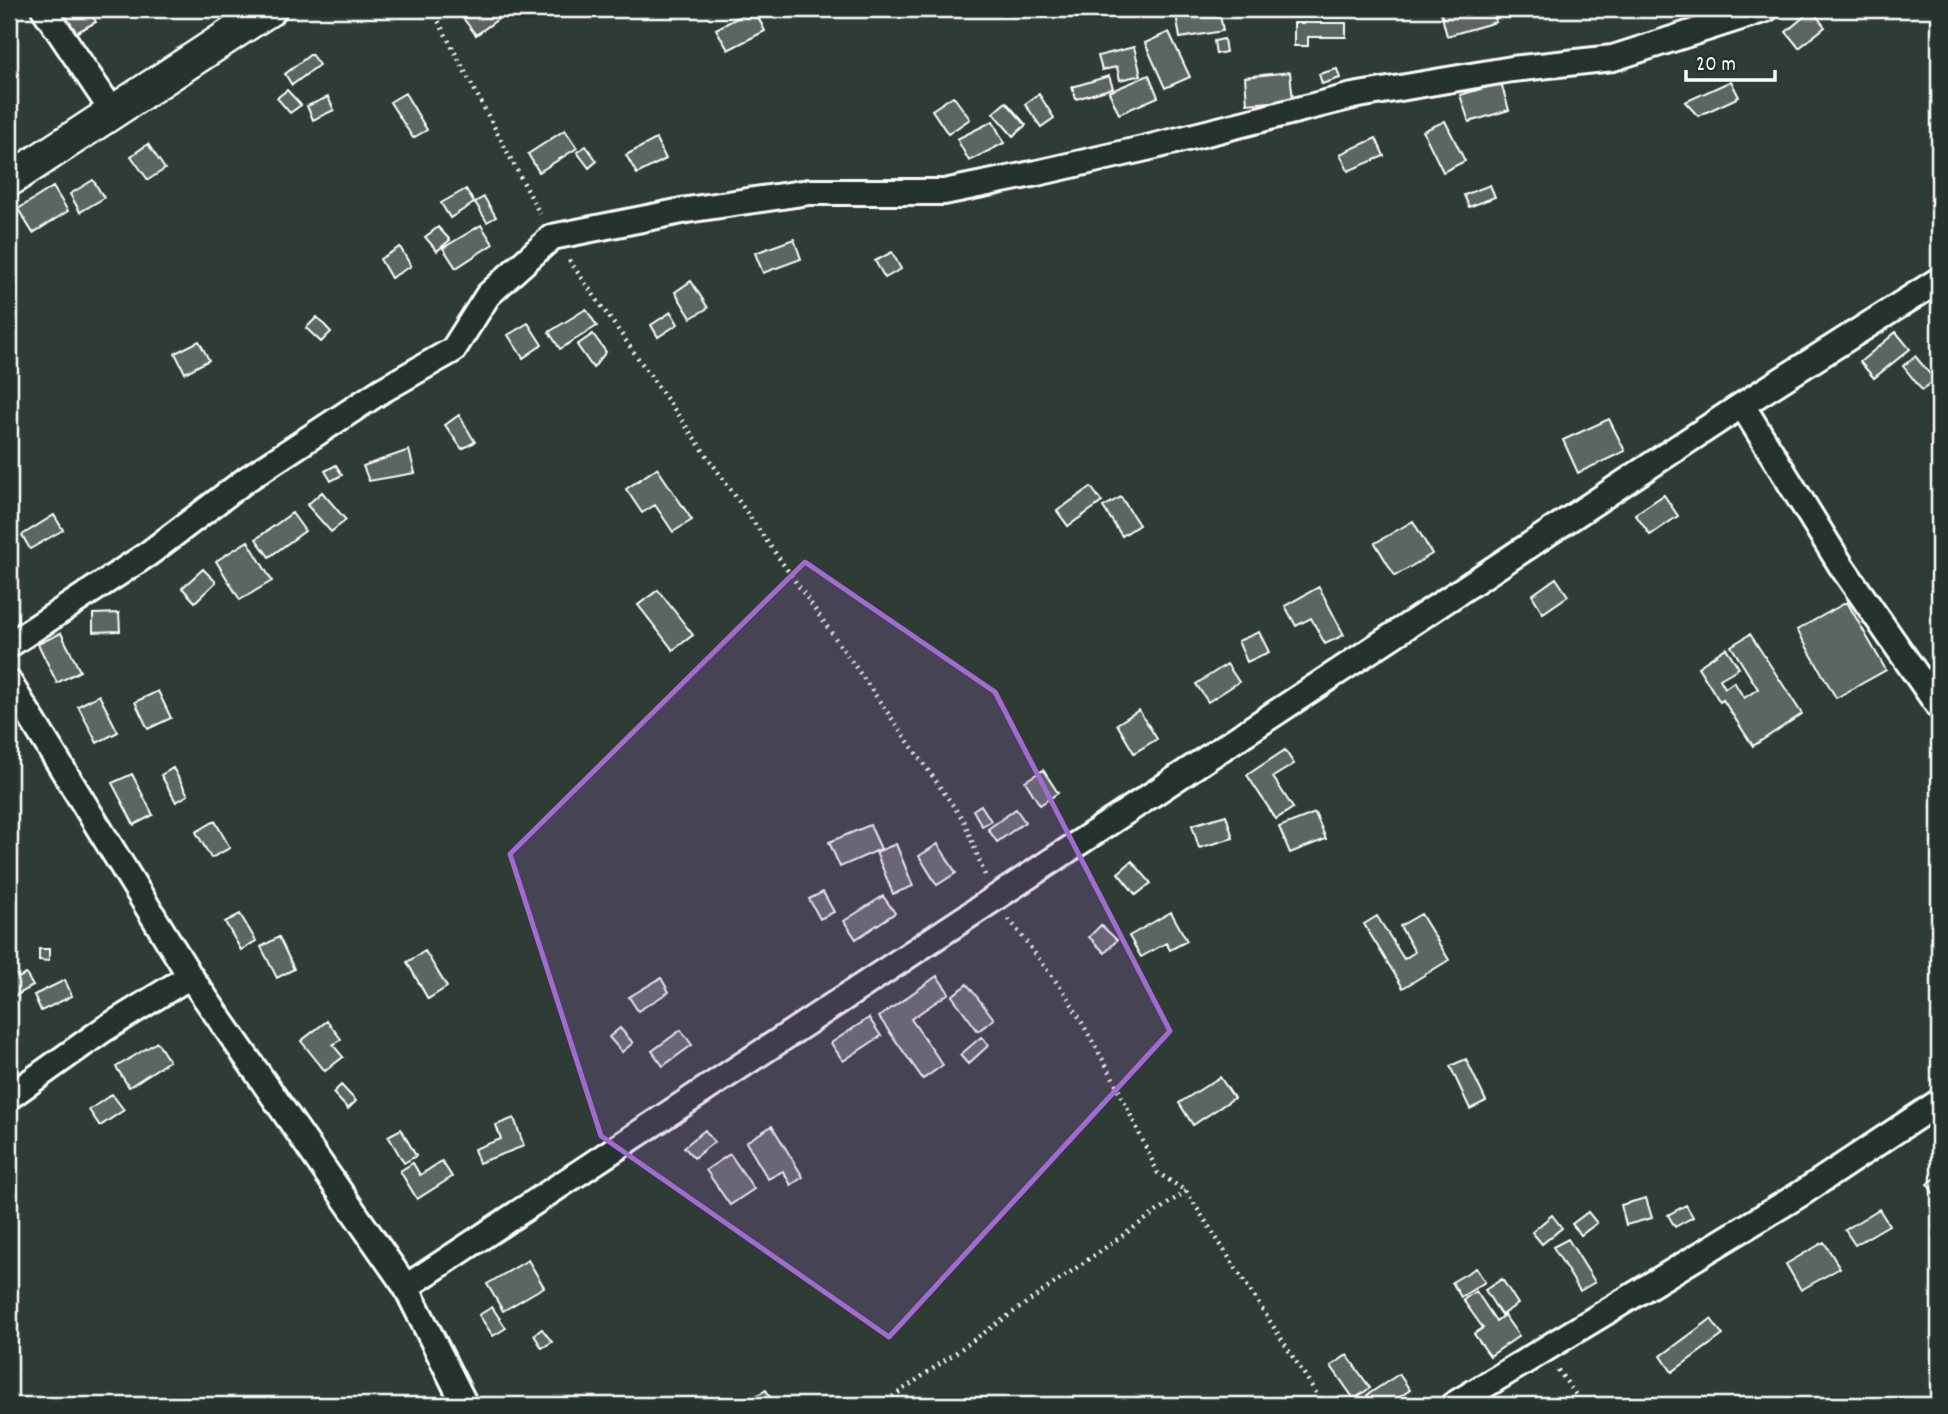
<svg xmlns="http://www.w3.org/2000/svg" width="1948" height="1414" font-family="Dekko,sans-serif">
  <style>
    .building { fill: #5b6661; stroke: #fff; stroke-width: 2 }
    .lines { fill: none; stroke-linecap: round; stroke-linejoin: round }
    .minor-casing { stroke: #fff; stroke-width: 30 }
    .tertiary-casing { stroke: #fff; stroke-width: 37 }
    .path { stroke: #fff; stroke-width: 4.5; stroke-dasharray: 2 5; stroke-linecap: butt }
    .minor { stroke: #26332d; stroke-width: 24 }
    .tertiary { stroke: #26332d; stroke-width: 32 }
    .marked { fill: #a36bd2; fill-opacity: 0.2; stroke: #a36bd2; stroke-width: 5; stroke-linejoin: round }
  </style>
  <rect width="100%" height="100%" fill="#2f3b35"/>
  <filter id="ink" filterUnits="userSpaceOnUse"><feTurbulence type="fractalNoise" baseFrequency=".0143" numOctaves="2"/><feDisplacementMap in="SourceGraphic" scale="14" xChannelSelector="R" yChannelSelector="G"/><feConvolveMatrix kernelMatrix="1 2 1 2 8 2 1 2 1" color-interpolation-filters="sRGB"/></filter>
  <g filter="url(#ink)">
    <path class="building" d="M59,9H89L96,22L72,35Z
      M476,9H490L498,19L476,35L463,18Z
      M754,9L765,31L728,50L716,29Z
      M1209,9H1219L1223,31L1180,38L1176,14Z
      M1440,9H1492L1496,22L1447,36Z
      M1812,10L1825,27L1799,48L1786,32Z
      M1294,23H1346V37H1308V46H1294Z
      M1169,32L1190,77L1165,88L1145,43Z
      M1224,39L1226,52L1216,54L1214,41Z
      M1134,47L1141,75L1120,80L1117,67L1102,70L1098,56Z
      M311,54L319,65L292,85L285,74Z
      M1337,69L1340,78L1322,84L1319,74Z
      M1290,72L1293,100L1247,104L1245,77Z
      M1149,75L1158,97L1119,114L1109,92Z
      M1109,76L1113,88L1076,99L1072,87Z
      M1731,81L1739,97L1698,116L1685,102Z
      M1501,83L1509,110L1469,122L1460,95Z
      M287,90L301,105L290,113L277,98Z
      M405,93L427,130L413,138L390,102Z
      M1039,94L1054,118L1041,127L1025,104Z
      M953,96L970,119L948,134L932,110Z
      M328,97L334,110L313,120L307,106Z
      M1006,102L1026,125L1013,136L993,113Z
      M993,121L1004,143L969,161L957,139Z
      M1445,121L1465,161L1443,172L1423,131Z
      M565,130L577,148L539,172L528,154Z
      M1376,138L1384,156L1348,171L1340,154Z
      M656,139L666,159L637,174L626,155Z
      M148,144L165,169L148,180L131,156Z
      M586,146L597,161L589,168L577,152Z
      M93,180L104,198L80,212L70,194Z
      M1490,185L1495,197L1469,207L1464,195Z
      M53,187L68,211L33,233L18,209Z
      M466,189L474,203L450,218L441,203Z
      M484,197L496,217L487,222L475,202Z
      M481,225L493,244L456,268L443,248Z
      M438,227L450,240L437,251L425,237Z
      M794,239L801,259L763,273L755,253Z
      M400,247L411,266L391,278L380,259Z
      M892,252L901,269L885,278L875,261Z
      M691,281L708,308L691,318L675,292Z
      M586,309L597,326L560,349L549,332Z
      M671,312L678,324L658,337L651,325Z
      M317,317L331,332L321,342L306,328Z
      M528,323L542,345L523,358L508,335Z
      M1896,332L1910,349L1874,378L1860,362Z
      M593,334L606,352L593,368L577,345Z
      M199,341L209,360L185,373L175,353Z
      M1915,356L1935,380L1922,390L1903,366Z
      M459,415L475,442L462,449L445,425Z
      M1609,419L1625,451L1578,473L1563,440Z
      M409,450L415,473L369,481L363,466Z
      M336,465L342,475L331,481L325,471Z
      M657,468L692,520L673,532L655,505L642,513L626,489Z
      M1091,487L1102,502L1068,526L1057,511Z
      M322,492L346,520L331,532L307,505Z
      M1664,495L1678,516L1650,535L1635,514Z
      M1121,497L1139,525L1122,536L1103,507Z
      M292,513L305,531L269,557L256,539Z
      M54,515L63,530L30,549L22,535Z
      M1413,521L1432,554L1395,576L1375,543Z
      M248,541L272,581L240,600L216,561Z
      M203,569L216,582L195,602L182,588Z
      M1556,578L1568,596L1543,613L1532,595Z
      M1319,587L1344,635L1325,644L1311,618L1296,626L1285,606Z
      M658,590L693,635L673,650L638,605Z
      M1847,602L1886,670L1836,698L1797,630Z
      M119,613L120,631L93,632V614Z
      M1259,632L1269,652L1247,662L1238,641Z
      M61,633L80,671L57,683L38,644Z
      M1750,634L1802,714L1753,746L1723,700L1720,702L1698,667L1726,648L1739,668L1720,679L1725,688L1734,682L1744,698L1758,689L1731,646Z
      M1227,664L1239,682L1208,702L1196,684Z
      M158,691L171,718L148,729L135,702Z
      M99,695L118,732L97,743L78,706Z
      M1139,710L1157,739L1134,753L1117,724Z
      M1285,750L1294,764L1273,777L1293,808L1276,819L1247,775Z
      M173,768L188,795L176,802L161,775Z
      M1043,770L1058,793L1040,805L1025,781Z
      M132,774L153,815L134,825L112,783Z
      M981,805L991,821L982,826L973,810Z
      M1016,809L1025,822L997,842L988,829Z
      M1315,813L1326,839L1290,853L1279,827Z
      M1226,815L1233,838L1199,848L1192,825Z
      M215,821L230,848L211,858L196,832Z
      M870,825L881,849L840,867L829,842Z
      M896,844L913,886L893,894L876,852Z
      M938,844L956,873L937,885L919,856Z
      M1132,861L1151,883L1136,895L1118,873Z
      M823,892L834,912L820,919L809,899Z
      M883,896L895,913L856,939L844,921Z
      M1171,912L1187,941L1170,950L1166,943L1141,957L1129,936Z
      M240,914L256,941L241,950L225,922Z
      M1421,914L1449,960L1403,988L1364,924L1377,916L1404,959L1415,952L1400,926Z
      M1101,925L1117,940L1105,953L1089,937Z
      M279,937L294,969L277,978L261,947Z
      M39,949H49V961L39,960Z
      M425,951L447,987L428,999L407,962Z
      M10,964L18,978L26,974L33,986L13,997L9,991Z
      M937,976L949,993L911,1019L943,1065L923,1079L879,1017Z
      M661,978L669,992L638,1011L629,997Z
      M65,980L72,996L41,1011L34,995Z
      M967,984L994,1019L978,1031L952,996Z
      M869,1018L881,1036L843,1061L831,1043Z
      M327,1021L341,1039L333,1045L343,1057L325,1071L301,1041Z
      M620,1028L633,1043L622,1052L609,1037Z
      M681,1030L692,1045L663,1066L652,1051Z
      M981,1037L989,1045L968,1064L960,1055Z
      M157,1042L169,1061L129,1087L116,1067Z
      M1466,1059L1486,1101L1470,1109L1450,1066Z
      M1220,1077L1234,1098L1193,1125L1179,1103Z
      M341,1085L356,1101L348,1109L333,1093Z
      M112,1094L124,1110L100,1126L89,1110Z
      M514,1118L524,1146L479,1163L474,1149L501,1139L496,1125Z
      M772,1126L803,1177L791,1185L783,1171L768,1179L746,1142Z
      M401,1129L416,1156L404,1163L388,1136Z
      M705,1130L714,1142L694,1158L684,1147Z
      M730,1154L754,1189L730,1205L706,1170Z
      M442,1161L452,1177L417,1199L400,1171L413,1163L420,1175Z
      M1939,1176V1201L1927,1184Z
      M1646,1198L1652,1218L1626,1225L1621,1205Z
      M1686,1205L1693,1217L1675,1227L1668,1215Z
      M1879,1209L1889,1225L1855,1245L1845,1230Z
      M1588,1212L1597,1223L1581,1235L1572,1224Z
      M1552,1215L1562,1228L1542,1244L1532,1232Z
      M1568,1239L1595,1282L1580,1291L1553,1247Z
      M1824,1242L1840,1268L1801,1290L1786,1264Z
      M528,1260L544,1287L503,1311L487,1284Z
      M1476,1268L1485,1282L1461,1297L1452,1282Z
      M1502,1279L1518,1304L1501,1315L1485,1290Z
      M1476,1291L1496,1321L1504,1315L1519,1336L1490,1356L1474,1334L1483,1328L1463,1300Z
      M492,1307L506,1328L493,1336L479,1315Z
      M1711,1319L1723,1335L1672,1372L1661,1356Z
      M542,1329L552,1342L542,1348L534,1335Z
      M1347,1355L1370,1388L1354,1399L1331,1366Z
      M1399,1374L1410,1390L1388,1405H1374L1367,1395Z
      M766,1390L773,1402L768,1405H756L752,1398Z"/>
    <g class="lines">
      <defs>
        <path id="minor" d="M44,9L113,112
          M1742,405L1842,567L1939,707
          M9,645L148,554L247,479L381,391L453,350L488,295L552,237L687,210L809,192H944L1037,173L1151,147L1353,96L1512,69L1613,58L1766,9
          M9,682L190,976L406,1287L465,1405
          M9,1097L103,1030L190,976
          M406,1287L1742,405L1939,280
          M1453,1405L1802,1193L1939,1102"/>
        <path id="tertiary" d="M9,180L270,9"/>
      </defs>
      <use href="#minor" class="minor-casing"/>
      <use href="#tertiary" class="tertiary-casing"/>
      <path class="path" d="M432,9L540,214
        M569,260L964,821L985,875
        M1009,919L1067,996L1112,1076L1158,1173L1186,1191L1324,1405
        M1558,1370L1583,1405
        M881,1405L1186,1191"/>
      <use href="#minor" class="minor"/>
      <use href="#tertiary" class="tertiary"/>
    </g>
  </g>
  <path class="marked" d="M805,562L995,692L1170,1031L889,1337L601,1136L510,854Z"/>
  <rect width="1948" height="1414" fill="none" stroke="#26332d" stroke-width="35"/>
  <rect x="18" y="18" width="1913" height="1379" fill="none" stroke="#fff" stroke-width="2.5" filter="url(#ink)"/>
  <path d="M1686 70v10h89v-10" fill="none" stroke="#ffffff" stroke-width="3.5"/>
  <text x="1696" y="70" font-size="21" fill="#ffffff" stroke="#26332d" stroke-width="5" paint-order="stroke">20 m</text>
</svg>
